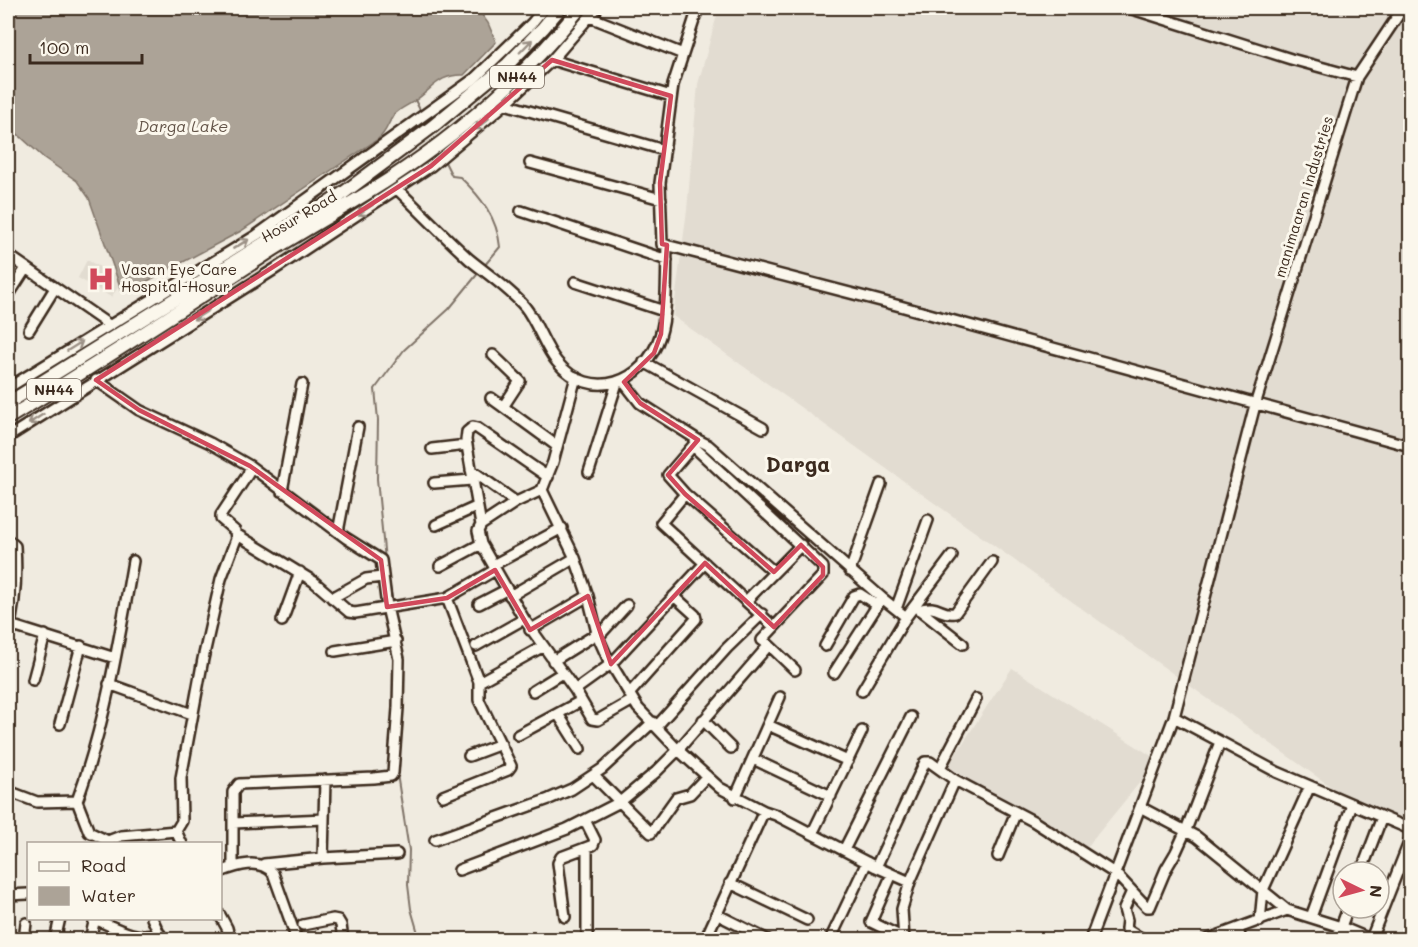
<svg xmlns="http://www.w3.org/2000/svg" width="1418" height="947" font-family="Mali,sans-serif">
  <style>
    .built { fill: #e2dcd1 }
    .water { fill: #aca397; stroke: #7f7367; stroke-width: 1.5 }
    .lines { fill: none; stroke-linecap: round; stroke-linejoin: round }
    .stream { stroke: #7f7367; stroke-width: 2 }
    .minor-casing { stroke: #3b2a1e; stroke-width: 14 }
    .highway-casing { stroke: #3b2a1e; stroke-width: 16 }
    .minor { stroke: #fbf7ec; stroke-width: 9 }
    .highway { stroke: #fbf7ec; stroke-width: 12 }
    .oneway { stroke: #9b9085 }
    .marked { fill: none; stroke: #d1495b; stroke-width: 4.5; stroke-linejoin: round }
    .labels { text-anchor: middle; stroke-width: 6; stroke-linejoin: round; paint-order: stroke }
    .shield { fill: #fbf7ec; stroke: #75685c; stroke-width: 1.5 }
    .shield-label { font-size: 14px; font-weight: bold; fill: #3b2a1e }
    .street-label { font-size: 15px; fill: #3b2a1e; stroke: #fbf7ec }
    .poi-label { font-size: 15px; fill: #3b2a1e; stroke: #fbf7ec; text-anchor: start }
    .water-label { font-size: 16px; font-style: italic; fill: #635448; stroke: #fbf7ec }
    .district-label { font-size: 21px; font-weight: bold; fill: #3b2a1e; stroke: #fbf7ec }
  </style>
  <rect width="100%" height="100%" fill="#f0ebe0"/>
  <filter id="ink" filterUnits="userSpaceOnUse"><feTurbulence type="fractalNoise" baseFrequency=".0167" numOctaves="2"/><feDisplacementMap in="SourceGraphic" scale="12" xChannelSelector="R" yChannelSelector="G"/><feConvolveMatrix kernelMatrix="1 2 1 2 8 2 1 2 1" color-interpolation-filters="sRGB"/></filter>
  <g filter="url(#ink)">
    <path class="built" d="M719,8H1410V810L1390,829L673,316L687,210L698,84Z
      M87,260L124,280L111,297L78,278Z
      M1012,668L1158,760L1083,852L948,766Z"/>
    <path class="water" d="M8,8H477L488,23L496,42L464,75C440,74 434,87 416,100C409,105 398,109 393,116C387,125 387,132 378,139L241,231L131,290L121,289L89,198L77,181L44,158L13,130L8,128Z"/>
    <g class="lines">
      <path class="stream" d="M415,100L422,114
        M444,160L452,176L460,177C481,197 497,217 500,247L484,266
        M385,560L377,479L378,420L375,389L404,350L449,309L480,271
        M386,565L393,604
        M394,610L398,637
        M397,774L409,850L408,885L411,909L420,940"/>
      <defs>
        <path id="minor" d="M698,8L673,85L660,183L662,244L900,306L1410,446
          M1129,8L1291,59L1357,77
          M590,17L683,54
          M552,60L671,96
          M505,104L664,150
          M530,163L661,199
          M397,189C421,212 444,236 469,259C486,273 511,290 525,307C537,322 545,348 557,362C591,403 645,383 660,336C668,311 666,272 667,245
          M521,211L667,260
          M8,255L109,325
          M575,282L664,311
          M8,296L26,268
          M29,330L55,288
          M493,355L520,381L503,407
          M644,362L763,428
          M96,380L139,410L210,443L250,466L346,538L381,560L387,607L399,659L398,708L393,773L391,776L374,778L239,784L233,792V867
          M622,380L640,403L698,440L668,475L685,494L661,523L774,627
          M8,388L257,235L474,79L532,23L544,8
          M491,398L557,446
          M8,437L275,269L431,166L505,104L552,60L597,8
          M698,440L708,445L882,598L906,617
          M432,449L467,445
          M471,470L516,502
          M589,472L617,383
          M434,483L472,480
          M542,490L575,558L588,596L598,637L607,657L638,708L678,750L720,788L764,811L705,940
          M282,491L302,384
          M685,494L774,572
          M436,525L476,507
          M481,525L466,440L467,432L473,427L477,428L548,477
          M338,532L358,427
          M236,534L313,581L349,612L355,613L447,598L479,682V700L511,766L508,770L443,796
          M8,540L15,546C17,575 15,605 8,633
          M133,561C119,641 105,725 77,801L89,832L108,841L121,836L176,831
          M493,565L562,528
          M440,566L481,544
          M850,571L881,484
          M510,596L575,558
          M332,598L366,579L382,577
          M447,598L495,570
          M747,600L801,545
          M479,604L506,590
          M916,607L963,644
          M896,609L928,520
          M919,610C938,603 941,616 955,613L992,562
          M524,619L575,690L592,719L598,720L633,700
          M282,621L300,572
          M10,625L115,658
          M530,630L588,596
          M598,637L627,605
          M769,645L795,670
          M476,646L524,619L481,544L478,531L481,525L516,502L542,490L553,462L576,377
          M825,646L854,596L860,594L877,605
          M335,651L396,641
          M553,661L598,633
          M834,673L882,598
          M33,680L45,635
          M479,682L542,647
          M109,684L192,714
          M575,690L611,664L705,563
          M533,691L562,673
          M862,691L906,617L952,556
          M629,694L696,619L695,615L674,596
          M558,714L580,749
          M1174,717L1277,772L1410,829
          M703,720L731,748
          M60,724L81,646
          M768,725L848,761
          M656,727L727,648L762,614
          M518,735L581,701
          M469,756L501,744
          M753,759L831,796
          M940,768L976,699
          M593,775L651,833L676,798L690,794L707,776
          M8,791L37,802L77,801
          M735,798L780,697
          M1140,807L1197,837L1287,910L1341,927L1372,940
          M764,811L776,815L876,867L910,882
          M233,823L324,819
          M812,834L862,731
          M435,840L549,799L572,789L602,769L653,722
          M182,844L176,831L182,821L181,778L203,659L221,579L236,539L235,531L221,519V515L248,474L250,466
          M587,848V939
          M844,850L911,717
          M998,856L1016,812
          M323,858L325,780
          M264,864L323,858L397,854
          M876,867L925,762H930L955,780
          M459,870L567,829L620,802L656,772L678,750L769,645L762,640L823,575V567L693,446
          M220,872C238,865 259,858 273,873L297,940
          M1361,872L1382,817
          M892,874L871,922L904,938
          M730,883L807,920
          M1132,891L1124,909L1127,920L1126,929L1144,940
          M8,895L28,894
          M716,914L768,940
          M220,915L227,928L230,940
          M565,917L558,863L561,857L593,845L595,840L585,820
          M1311,917L1352,805
          M152,918L162,940
          M95,919C118,929 134,940 160,934
          M1260,921L1263,890L1310,786
          M303,925L333,919L338,920L341,925L343,940
          M1238,928L1241,940
          M1371,939L1410,840
          M24,940L26,923
          M55,940L60,918
          M90,940L95,918
          M830,940L867,862
          M904,940L902,909L910,882L955,780L1033,821L1116,874L1147,907H1150L1166,869L1176,852L1186,830L1220,742
          M1090,940L1174,717L1255,405L1357,77L1403,8
          M1206,940L1287,910
          M1336,940L1348,908
          M1405,940L1410,927"/>
        <path id="highway" d="M8,403L338,197L432,127L508,64L543,28L560,8
          M8,418C96,365 182,309 268,253C308,228 349,205 388,180C460,133 527,74 580,8"/>
      </defs>
      <use href="#minor" class="minor-casing"/>
      <use href="#highway" class="highway-casing"/>
      <use href="#minor" class="minor"/>
      <use href="#highway" class="highway"/>
    </g>
    <defs><path id="oneway-shaft" d="M-6 0H5M1.5-3L5.5 0L1.5 3" fill="none" stroke-width="1.6" stroke-linecap="round" stroke-linejoin="round" transform="scale(1.5)"/></defs>
    <g class="oneway">
      <use href="#oneway-shaft" transform="translate(526 46) rotate(-46)"/>
      <use href="#oneway-shaft" transform="translate(482 124) rotate(140)"/>
      <use href="#oneway-shaft" transform="translate(365 210) rotate(147)"/>
      <use href="#oneway-shaft" transform="translate(241 244) rotate(-31)"/>
      <use href="#oneway-shaft" transform="translate(201 315) rotate(148)"/>
      <use href="#oneway-shaft" transform="translate(75 346) rotate(-32)"/>
      <use href="#oneway-shaft" transform="translate(36 419) rotate(147)"/>
    </g>
  </g>
  <path class="marked" d="M552,60L671,96L660,183L662,244L667,245L661,334L654,353L624,382L640,403L698,440L668,475L685,494L774,572L801,545L823,567V575L774,627L705,563L611,664L588,596L530,630L495,570L447,598L387,607L381,560L250,466L139,410L96,380L431,166Z"/>
  <defs>
    <symbol id="hospital-bare" viewBox="-9 -9 18 18"><path d="M-5-5h3v3.5h4V-5h3V5h-3V1.5h-4V5h-3Z" fill="#d1495b" stroke="#fbf7ec" stroke-width="2.5" paint-order="stroke"/></symbol>
  </defs>
  <g fill-rule="evenodd">
    <use href="#hospital-bare" x="82" y="260" width="38" height="38"/>
  </g>
  <g class="labels">
    <g class="shield">
      <rect x="490" y="66" width="54" height="22" rx="4.5"/>
      <rect x="27" y="379" width="54" height="22" rx="4.5"/>
    </g>
    <g class="shield-label">
      <text x="517" y="82">NH44</text>
      <text x="54" y="395">NH44</text>
    </g>
    <g class="street-label">
      <text transform="translate(1304 197) rotate(-73)" y="5">manimaaran industries</text>
      <text transform="translate(299 217) rotate(-31)" y="5">Hosur Road</text>
    </g>
    <g class="poi-label">
      <text x="121" y="275">Vasan Eye Care<tspan x="121" dy="17">Hospital-Hosur</tspan></text>
    </g>
    <g class="water-label">
      <text x="183" y="132">Darga Lake</text>
    </g>
    <g class="district-label">
      <text x="798" y="472">Darga</text>
    </g>
  </g>
  <rect width="1418" height="947" fill="none" stroke="#fbf7ec" stroke-width="30"/>
  <rect x="15" y="15" width="1388" height="917" fill="none" stroke="#3b2a1e" stroke-width="2" filter="url(#ink)"/>
  <rect x="27" y="842" width="195" height="78" fill="#fbf7ec" stroke="#aea59a" stroke-width="1.5"/>
  <rect x="39" y="862" width="30" height="9" fill="#fbf7ec" stroke="#aea59a" stroke-width="1.5"/>
  <text x="81" y="872" font-size="18" fill="#3b2a1e">Road</text>
  <rect x="39" y="887" width="30" height="18" fill="#aca397" stroke="#aea59a" stroke-width="1.5"/>
  <text x="81" y="902" font-size="18" fill="#3b2a1e">Water</text>
  <g transform="translate(1361 890) rotate(95)"><circle r="28" fill="#fbf7ec" stroke="#aea59a" stroke-width="1.5"/>
  <path d="M0-4.5L10 22L0 15L-10 22Z" fill="#d1495b"/>
  <text y="-9" font-size="16" font-weight="bold" text-anchor="middle" fill="#3b2a1e">N</text>
  </g>
  <path d="M30 54v9h112v-9" fill="none" stroke="#3b2a1e" stroke-width="3"/>
  <text x="39" y="54" font-size="18" fill="#3b2a1e" stroke="#fbf7ec" stroke-width="4.5" paint-order="stroke">100 m</text>
</svg>
